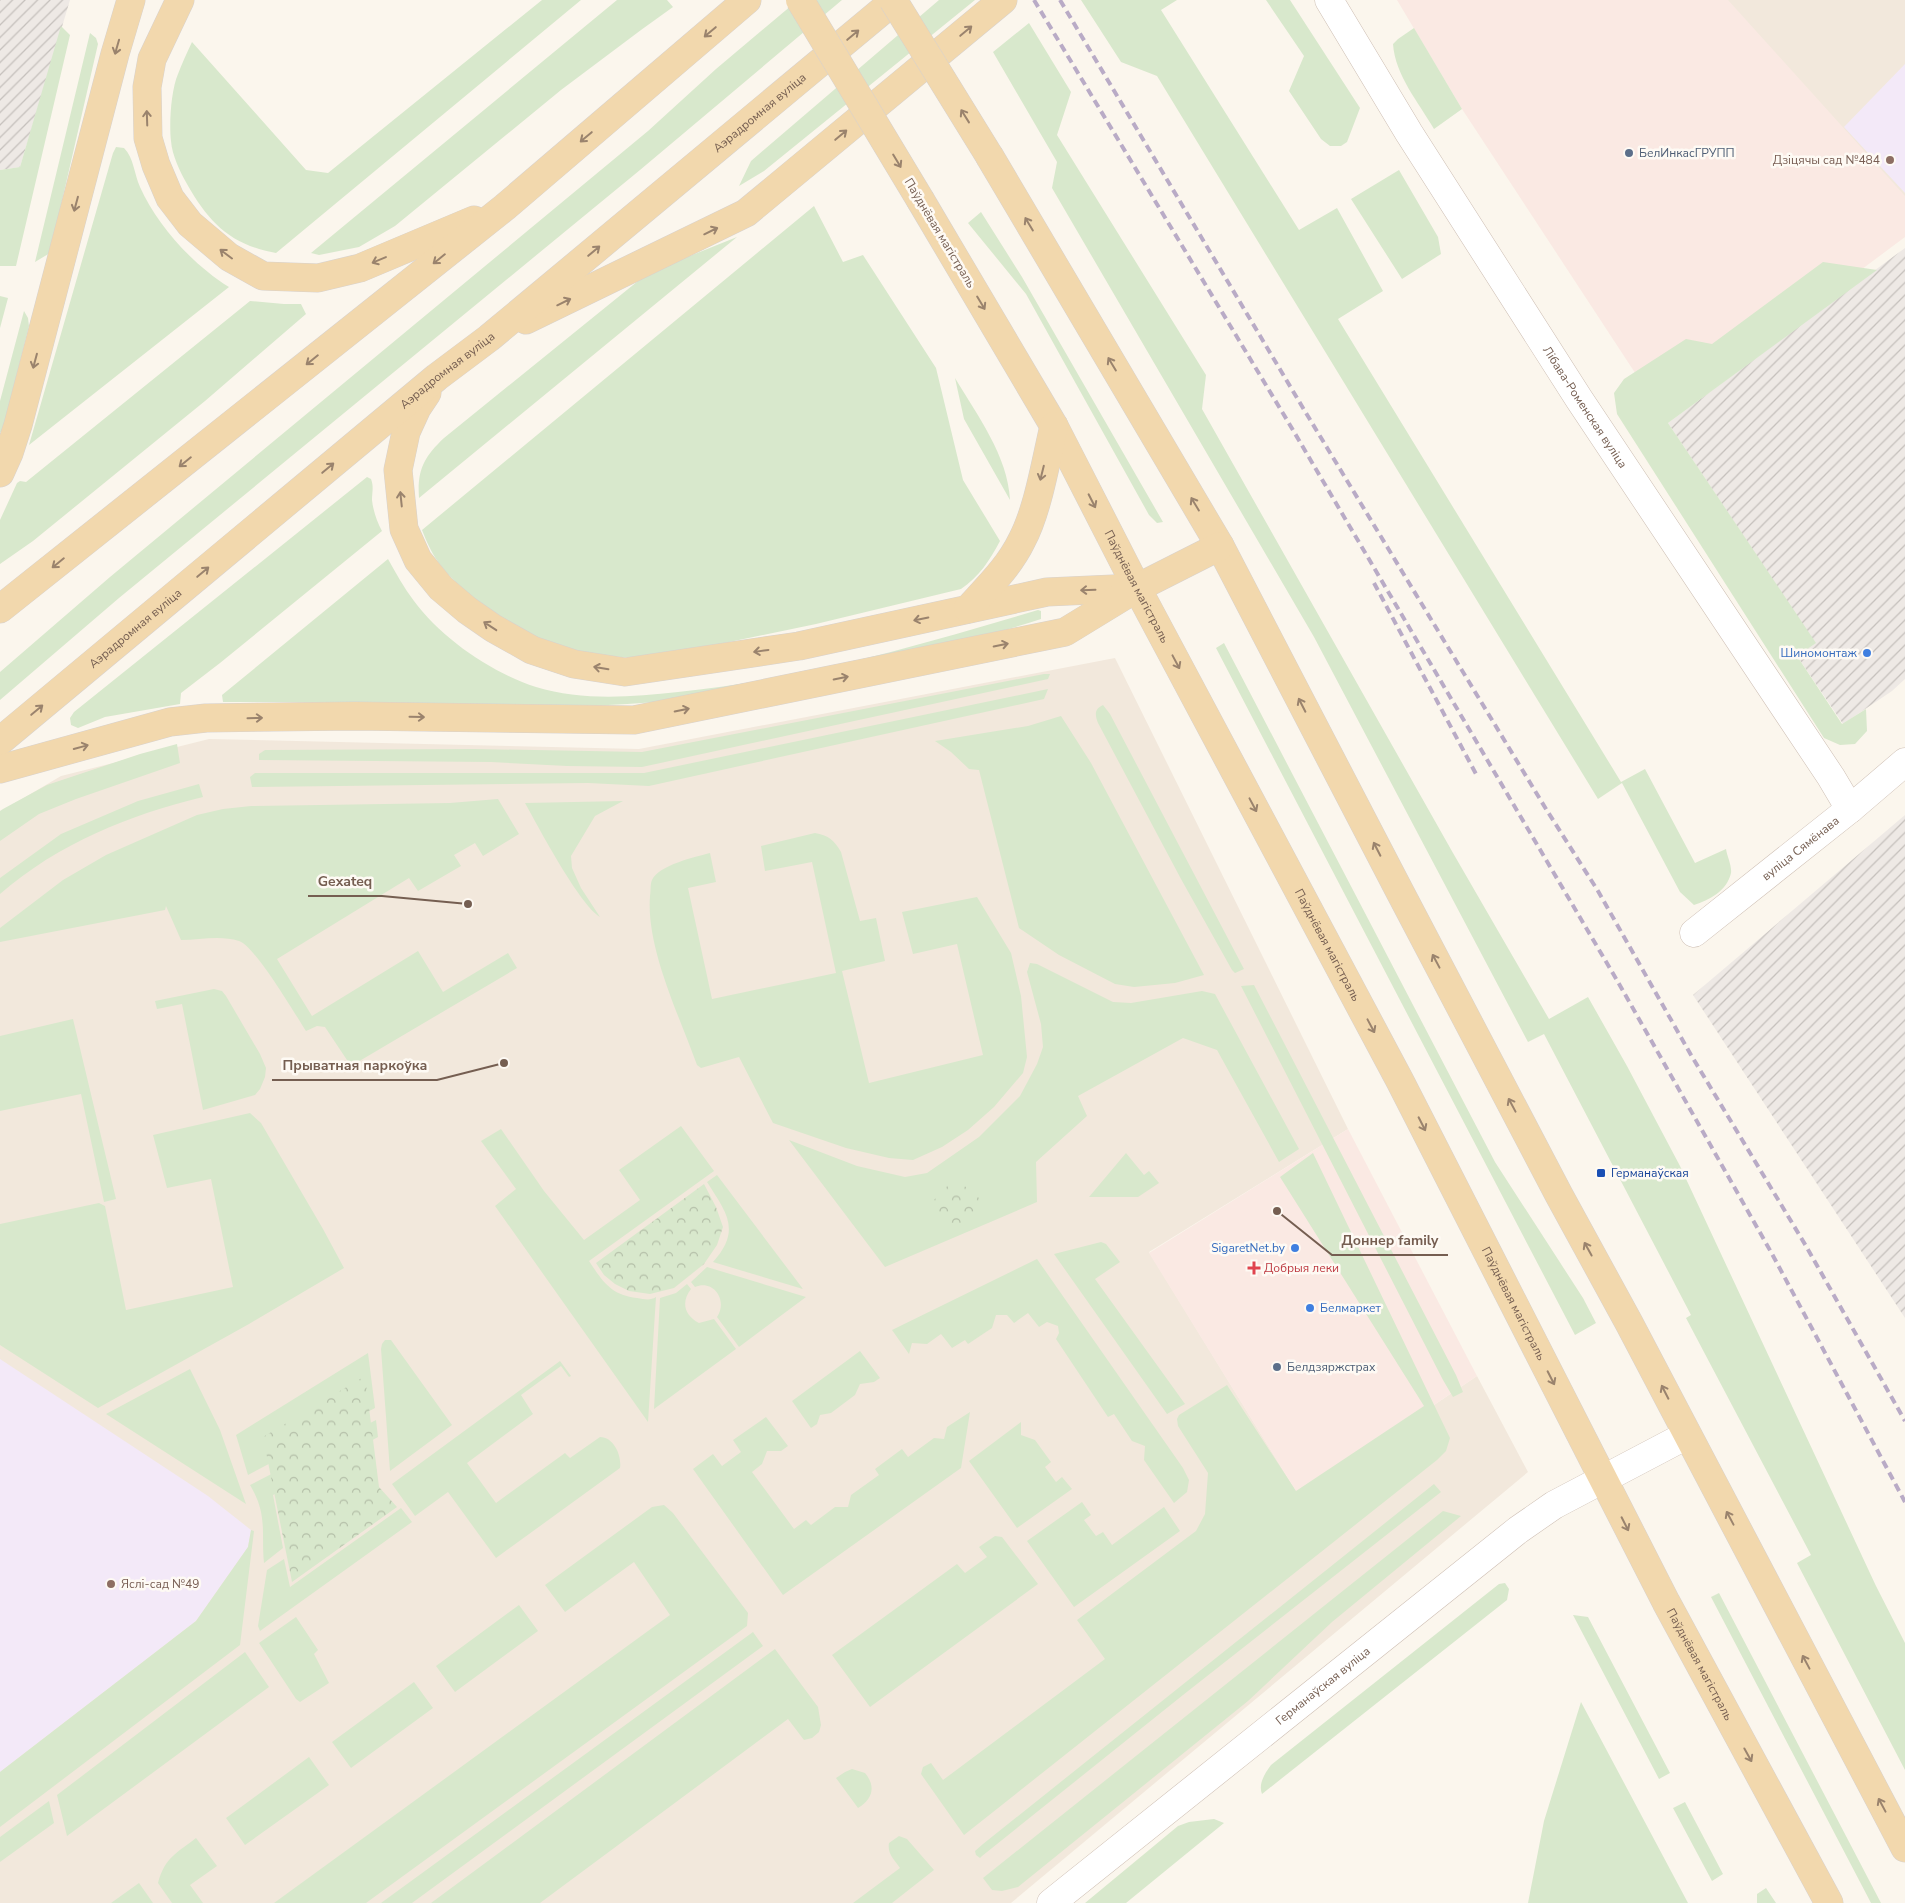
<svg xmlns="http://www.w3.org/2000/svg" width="1905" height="1903" font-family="'Nunito Sans',sans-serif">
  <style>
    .residential { fill: #f2e8dc }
    .commercial { fill: #fae9e3 }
    .industrial { fill: url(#industrial-furrows) }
    .education { fill: #f3e9f8 }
    .green { fill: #d8e8cc }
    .forest { fill: url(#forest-crowns) }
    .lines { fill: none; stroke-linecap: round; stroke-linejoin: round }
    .minor-casing { stroke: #cdbeb3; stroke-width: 29 }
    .major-casing { stroke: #d8d2ce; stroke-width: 29 }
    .minor { stroke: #fff; stroke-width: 28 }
    .major { stroke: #f2d8ad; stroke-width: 28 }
    .rail { stroke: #b9abc6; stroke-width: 4; stroke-dasharray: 8 5; stroke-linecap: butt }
    .major-bridge-casing { stroke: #d8d2ce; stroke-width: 29; stroke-linecap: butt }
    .major-bridge { stroke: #f2d8ad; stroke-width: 28 }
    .oneway { stroke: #9a836d }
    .service-dot { fill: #5c6f8a; stroke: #fefaf4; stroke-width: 2 }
    .education-dot { fill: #8d6e63; stroke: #fefaf4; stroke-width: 2 }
    .shop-dot { fill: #3f7fe0; stroke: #fefaf4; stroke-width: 2 }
    .transit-dot { fill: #1a4fb4; stroke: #fefaf4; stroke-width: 2 }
    .health-dot { fill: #e0444e; stroke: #fefaf4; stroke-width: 2 }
    .labels { text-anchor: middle; stroke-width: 5; stroke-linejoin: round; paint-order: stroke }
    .street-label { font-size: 12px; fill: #755e51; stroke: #fefaf4 }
    .service-label { font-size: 12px; fill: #4e5e75; stroke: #fefaf4; text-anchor: start }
    .education-label { font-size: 12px; fill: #785e54; stroke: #fefaf4; text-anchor: end }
    .shop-label { font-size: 12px; fill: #366cbe; stroke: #fefaf4; text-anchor: end }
    .transit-label { font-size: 12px; fill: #164399; stroke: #fefaf4; text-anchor: start }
    .health-label { font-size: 12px; fill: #be3a42; stroke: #fefaf4; text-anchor: start }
    .leader { fill: none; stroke: #755e51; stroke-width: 2 }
    .callout-dot { fill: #755e51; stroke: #fefaf4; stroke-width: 2 }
    .callout-label { font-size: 14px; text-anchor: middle; font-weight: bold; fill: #755e51; stroke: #fefaf4; stroke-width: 5; stroke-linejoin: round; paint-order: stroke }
  </style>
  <defs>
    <pattern id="industrial-furrows" width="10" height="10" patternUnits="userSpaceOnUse" patternTransform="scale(1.25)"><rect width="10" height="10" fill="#eee9e5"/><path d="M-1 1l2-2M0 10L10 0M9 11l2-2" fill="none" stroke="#c5c0bc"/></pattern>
    <pattern id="forest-crowns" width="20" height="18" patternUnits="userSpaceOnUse" patternTransform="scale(1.25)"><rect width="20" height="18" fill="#d8e8cc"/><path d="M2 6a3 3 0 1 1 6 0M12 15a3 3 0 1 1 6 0" fill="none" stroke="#b4bfa8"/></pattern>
  </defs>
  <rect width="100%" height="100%" fill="#fbf6ed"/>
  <path class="residential" d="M1727,0H1905V197Z
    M1115,658L1348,1129L1149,1252L1299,1496L1477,1376L1528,1472L1011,1903H0V812L61,776L209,739L639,749Z"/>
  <path class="commercial" d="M1397,0H1728L1905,196V237L1664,417L1462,109Z
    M1348,1129L1477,1376L1299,1496L1149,1253Z"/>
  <path class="industrial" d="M0,0H70L20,167L0,170Z
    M1905,248V679L1892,691L1843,724L1797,656L1815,643L1668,423Z
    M1905,815V1318L1693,995Z"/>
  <path class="education" d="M1905,64V193L1844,127Z
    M0,1359L208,1496L251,1530L248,1547L196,1621L0,1772Z"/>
  <path class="green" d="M542,0H581L276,253C231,245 209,223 187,184C180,172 172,155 171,141C169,124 171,90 178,74C182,63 187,53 192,42L306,170L328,173Z
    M617,0H667L673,7L641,30L561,90L395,226L359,247L319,255L311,253Z
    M798,0H842L640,170L119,598L0,700V672L110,577L648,131L716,69Z
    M939,0H975L764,171L739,186L751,161Z
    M1081,0H1177L1161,10L1299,230L1337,208L1383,291L1338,319L1621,782L1645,769L1695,863L1726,849C1727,856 1732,866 1731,873C1727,891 1709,900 1694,905L1680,892L1622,783L1598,799L1157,76L1121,62Z
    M1266,0H1290L1360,108L1347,142L1341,146H1330L1321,139L1289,91L1304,56Z
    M1029,23L1071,92L1057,135L1206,375L1202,409L1453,853L1549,1019L1588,997L1627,1066L1680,1166L1876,1586L1905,1643V1770L1797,1563L1811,1555L1686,1318L1691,1315L1544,1034L1528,1042L1314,637L1052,188L1057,162L993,52Z
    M61,26L70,35L16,266H0V170L20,167Z
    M1414,28L1462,109L1434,129C1419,103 1395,75 1393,44L1398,39Z
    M90,33L96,38L98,44L50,253L35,262Z
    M116,147L124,148C134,158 134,174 140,187C157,225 193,265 229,287L29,445L113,153Z
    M1399,170L1438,237L1441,254L1402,279L1351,199Z
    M814,206L843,262L863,255L936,368L963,480L1000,541C990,560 979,577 961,589L816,624L648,659C612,657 576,653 542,643C513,635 460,590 442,567C433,556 427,543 422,530Z
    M981,212L1022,277L1163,522L1157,523L1149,515L1026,294L968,223Z
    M737,237L419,498C417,470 424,457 444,438L638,281L655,270Z
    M1823,262L1877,270L1668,423L1816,643L1797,656L1842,724L1866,709L1867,731L1855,744L1840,745L1824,738L1617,414L1614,393L1624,379L1686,339L1712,344Z
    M0,296L8,298L0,328Z
    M250,301L284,304H301L306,314L205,401L33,541L0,564V520L17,483L20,481L26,482Z
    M24,311L28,318L29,326L2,433L0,432V401Z
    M955,378C977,415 1008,456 1010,500L964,419Z
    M367,477L371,479C374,487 372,492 372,500C373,510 377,522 382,531L220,663L181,693L180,704L105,717L78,728L71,725L70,718L74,712Z
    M388,559C396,573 404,588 414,601C441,638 492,673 536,687C582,701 631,697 678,692C801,680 920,645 1038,610L1041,611V619C997,634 950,643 905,654C823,674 739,694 656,702C575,709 495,706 415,704C351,702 287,702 223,702L222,695Z
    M1224,643L1495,1162L1583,1298L1596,1323L1575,1335L1216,648Z
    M1044,674H1050L1048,679L642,767L567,766L491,762L259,760V754L265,750L474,749L642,752Z
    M1048,689L1044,699L649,786L588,783L252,787L250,777L255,773H644Z
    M1103,705L1110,714L1244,969L1235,973L1232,970L1181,879L1098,723C1095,715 1094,709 1103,705Z
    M1061,716L1091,763L1204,975L1175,983L1134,987L1115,984L1059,955L1019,928L979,770L969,769L951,752L935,741L1028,726Z
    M177,744L180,763L76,799L39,814L0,841V811L3,809L47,785L140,754Z
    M199,784L203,797C129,815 59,843 0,894V878L61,834L138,801Z
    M498,799L519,834L483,856L475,843L454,855L461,866L418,891L409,878L277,959L312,1016L418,951L443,992L508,953L517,968L351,1066L325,1027L317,1026L306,1031C295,1014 255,946 239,941C220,935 200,940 181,940L166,906L165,910L0,942V928L63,880L106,855L197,815L223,809L251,806L450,803Z
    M623,801L595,816L571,856L572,868L581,888L600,917C579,904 539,828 525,803Z
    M815,833C828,835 834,840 841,852L860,921L876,918L885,961L842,971L869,1083L983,1055L957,944L913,954L902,912L977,897L1011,953L1021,996L1027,1057L1023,1073L994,1107L968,1130L942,1147L913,1160L889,1158L846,1148L773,1123L739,1057L701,1068L697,1065C679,1015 646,948 650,896C651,891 650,884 652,880C659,865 695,857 710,853L716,882L688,888L712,999L836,973L812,862L765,871L761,846Z
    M1030,963L1037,964L1113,1002L1131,1003L1202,991L1215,994L1299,1149L1279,1162L1217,1050L1183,1038L1078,1096L1087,1116L1036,1162L1037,1202L885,1267L789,1140L857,1166L905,1177L927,1173L979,1137L1020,1096L1037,1064L1043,1047L1041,1024L1027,972Z
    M1254,985L1456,1375L1463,1392L1453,1397L1443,1380L1241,986Z
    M214,989L222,991L226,996L260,1054L266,1068L265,1077L260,1089L255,1095L203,1110L182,1004L157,1009L155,1001Z
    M73,1019L116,1199L104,1202L81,1094L0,1111V1036Z
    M250,1113L261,1123L323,1229L344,1268L249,1324L98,1408L0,1345V1224L99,1203L105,1206L126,1310L233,1287L211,1179L167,1188L153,1135Z
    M681,1126L714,1171L589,1261C603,1282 611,1295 637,1298C644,1299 650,1301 656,1297L648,1422L495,1206L516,1189L481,1141L501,1129L544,1191L584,1240L640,1200L619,1170Z
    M1126,1153L1144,1175L1149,1171L1159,1183L1138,1197H1089Z
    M1313,1153L1450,1438L1446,1451L1437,1460L964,1835L921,1774L923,1767L931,1763L943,1780L1105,1659L1077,1620L1196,1531L1205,1514L1208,1473L1178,1426L1177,1419L1179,1415L1227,1385L1296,1491L1424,1406L1280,1177Z
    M717,1175L803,1289L713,1262C742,1230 726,1212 707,1182Z
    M1101,1242L1106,1244L1120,1262L1095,1279L1185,1404L1167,1414L1054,1254Z
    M1037,1259L1183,1468L1189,1480L1187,1492L1174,1503L1144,1460L1145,1446L1132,1441L1114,1414L1108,1417L1056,1339L1059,1333L1058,1326L1047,1322L1039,1327L1028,1313L1014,1323L1007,1315H996L992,1328L968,1344L965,1340L952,1348L941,1334L927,1344L912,1343L909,1354L892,1330Z
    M707,1267L806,1297L739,1347L717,1317C728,1301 714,1279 695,1287L691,1282Z
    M687,1284L691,1289C681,1302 684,1315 699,1323L714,1319L736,1349L654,1409L660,1298L676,1293Z
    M385,1340H391L452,1425L390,1471L381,1349L382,1344Z
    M860,1351L880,1378L874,1382L860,1384L855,1395L831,1413L820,1415L817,1424L811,1428L792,1401Z
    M368,1353L375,1408L248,1475L236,1435Z
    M560,1361L571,1376L569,1377L561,1366L521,1395L533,1414L467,1463L496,1503L565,1453L570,1458L600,1437C614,1437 622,1456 620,1468L496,1558L448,1492L415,1516L392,1484Z
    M190,1369L220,1430L246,1504L106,1414Z
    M970,1412L961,1468L783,1595L693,1469L713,1454L722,1466L741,1452L733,1440L766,1417L788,1446L781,1451H767L762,1464L752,1472L794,1529L806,1520L811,1525L835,1507H848L851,1495L879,1475L875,1469L902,1449L908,1457L934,1438L944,1439L947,1427Z
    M376,1420L378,1437L273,1495L283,1548L264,1563C261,1532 268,1515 250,1485Z
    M1021,1422V1435L1035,1440L1051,1462L1045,1467L1056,1482L1062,1477L1072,1489L1017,1528L969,1461Z
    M1434,1484L1441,1492L1183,1695L982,1856L980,1858L976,1855L975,1851L983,1844Z
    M1082,1502L1091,1515L1084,1520L1096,1536L1103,1532L1112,1545L1164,1507L1180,1531L1074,1607L1027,1541Z
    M664,1505L673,1513L748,1613L747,1626L366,1903H274L670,1615L634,1562L565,1612L545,1585L652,1507Z
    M401,1508L412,1522L260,1631L258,1626L267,1570L284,1559L290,1587Z
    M1443,1511L1461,1516L1332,1622L1248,1701L1018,1887L1002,1891L992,1890L983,1878Z
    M251,1530L254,1531L240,1645L0,1827V1772L196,1621L248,1547Z
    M995,1536L1002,1537L1038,1584L870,1707L832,1655L957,1564L965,1573L987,1557L979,1547Z
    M1505,1583L1509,1589L1507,1600L1262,1794C1258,1784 1265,1773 1271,1765L1499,1584Z
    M1719,1593L1881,1903H1871L1711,1597Z
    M519,1605L538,1631L455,1692L436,1666Z
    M1573,1615L1588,1617L1670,1773L1659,1779Z
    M296,1617L318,1650L314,1654L329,1683L300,1702L296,1699L259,1643Z
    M753,1632L763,1646L412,1903H381Z
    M775,1649L818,1707L821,1725L819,1732L812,1738L804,1740L788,1719L540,1903H431Z
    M245,1652L269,1687L67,1836L57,1795Z
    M414,1682L433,1708L351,1768L332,1742Z
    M1581,1702L1688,1903H1528L1544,1821Z
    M309,1757L329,1785L245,1845L226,1818Z
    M852,1769L865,1773C876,1786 873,1799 858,1808L836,1778L845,1772Z
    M49,1801L54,1823L0,1862V1837Z
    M1685,1802L1723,1874L1712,1881L1673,1808Z
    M1214,1819L1224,1823L1126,1903H1085L1178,1826L1189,1822Z
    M899,1836L907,1839L934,1870L892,1903H853L900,1868C895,1860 887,1854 889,1843Z
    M196,1838L217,1866L190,1885L203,1903H172L158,1883C165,1857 177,1853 196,1838Z
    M139,1883L153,1903H111Z
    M1766,1888L1776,1903H1757V1894Z"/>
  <path class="forest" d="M955,1178L979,1198L980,1206L957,1229L951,1230L935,1218L930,1204Z
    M704,1184L716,1207L723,1227L717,1245L704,1264L674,1288L650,1294L629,1291L615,1284L604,1275L596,1263Z
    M365,1376L379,1487L397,1507L292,1582L263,1437Z"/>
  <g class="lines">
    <defs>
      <g id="minor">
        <path id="s1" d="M1329,0L1409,133L1579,399L1831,777L1850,809"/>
        <path id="s2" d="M1694,933L1850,809L1905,762"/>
        <path id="s3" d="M1051,1903L1518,1530L1554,1505L1687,1435"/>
      </g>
      <g id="major">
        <path d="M180,0L152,59L147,87L148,138L156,165L170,198L190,224L229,257L263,276L318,278L360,268L474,220"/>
        <path d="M990,157L1220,546L1400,892L1559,1195L1629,1323L1905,1848"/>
        <path id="s4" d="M921,201L1054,426L1137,588L1400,1081L1666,1602L1829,1903"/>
        <path d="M526,320L746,213L1003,0"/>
        <path d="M427,393L417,408L406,432L398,470L404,529L418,560L441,588L467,610L493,628L532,650L574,664L625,672L799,646L1047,592L1135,588"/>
        <path d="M0,473L9,453L18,425L115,54L131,0"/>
        <path d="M0,609L505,207L747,0"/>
        <path d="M968,609C988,587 1009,567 1022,540C1038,510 1046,460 1054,426"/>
        <path id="s5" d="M0,741L437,377L489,338L895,0"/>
        <path d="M0,769L170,722L206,718L355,716L634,720L1065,632L1137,588L1220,546"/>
      </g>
    </defs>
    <use href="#minor" class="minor-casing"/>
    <use href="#major" class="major-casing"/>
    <use href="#minor" class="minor"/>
    <use href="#major" class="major"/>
    <path class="rail" d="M1034,0L1287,420L1618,982L1771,1252L1905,1502
      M1060,0L1306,413L1546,809L1598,891L1691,1055L1806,1246L1905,1421
      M1374,583L1476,774"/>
    <defs>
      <path id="major-bridge" d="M800,0L921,201
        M893,0L990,157"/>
    </defs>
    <use href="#major-bridge" class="major-bridge-casing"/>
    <use href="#major-bridge" class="major-bridge"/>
  </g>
  <defs><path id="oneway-shaft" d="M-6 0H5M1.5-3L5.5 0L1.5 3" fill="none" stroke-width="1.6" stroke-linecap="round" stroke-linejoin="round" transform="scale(1.25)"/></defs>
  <g class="oneway">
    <use href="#oneway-shaft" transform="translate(966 31) rotate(-40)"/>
    <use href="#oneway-shaft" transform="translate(710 32) rotate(140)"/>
    <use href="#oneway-shaft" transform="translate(853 35) rotate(-40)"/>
    <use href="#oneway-shaft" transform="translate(117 47) rotate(106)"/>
    <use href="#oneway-shaft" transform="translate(965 116) rotate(-122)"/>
    <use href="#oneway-shaft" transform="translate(147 118) rotate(-92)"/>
    <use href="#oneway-shaft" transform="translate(841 135) rotate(-40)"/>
    <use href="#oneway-shaft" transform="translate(586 137) rotate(140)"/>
    <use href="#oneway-shaft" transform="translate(897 161) rotate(59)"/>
    <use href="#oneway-shaft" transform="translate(76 204) rotate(105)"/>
    <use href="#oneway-shaft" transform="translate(1029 224) rotate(-121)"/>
    <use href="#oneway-shaft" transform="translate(711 231) rotate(-26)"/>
    <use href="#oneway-shaft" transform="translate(594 251) rotate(-40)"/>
    <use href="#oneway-shaft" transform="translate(226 254) rotate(-143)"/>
    <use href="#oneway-shaft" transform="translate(439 259) rotate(141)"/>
    <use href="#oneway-shaft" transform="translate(379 260) rotate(157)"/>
    <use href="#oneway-shaft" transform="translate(564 302) rotate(-26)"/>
    <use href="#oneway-shaft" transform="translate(981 303) rotate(59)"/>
    <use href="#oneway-shaft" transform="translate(312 360) rotate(141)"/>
    <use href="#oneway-shaft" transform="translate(35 361) rotate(105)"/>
    <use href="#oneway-shaft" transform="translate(1112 364) rotate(-121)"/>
    <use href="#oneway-shaft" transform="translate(185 462) rotate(141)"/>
    <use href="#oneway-shaft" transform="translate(328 468) rotate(-40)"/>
    <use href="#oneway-shaft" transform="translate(1042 473) rotate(104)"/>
    <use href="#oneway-shaft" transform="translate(401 499) rotate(-96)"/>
    <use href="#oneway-shaft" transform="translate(1092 501) rotate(63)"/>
    <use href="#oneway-shaft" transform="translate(1195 504) rotate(-121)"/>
    <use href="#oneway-shaft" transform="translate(58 563) rotate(141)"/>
    <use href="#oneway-shaft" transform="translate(203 572) rotate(-40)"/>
    <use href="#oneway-shaft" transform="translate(1088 590) rotate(178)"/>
    <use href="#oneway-shaft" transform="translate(921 619) rotate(168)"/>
    <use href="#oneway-shaft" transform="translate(490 626) rotate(-147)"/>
    <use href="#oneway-shaft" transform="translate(1001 645) rotate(-12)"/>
    <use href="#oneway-shaft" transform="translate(761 651) rotate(172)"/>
    <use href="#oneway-shaft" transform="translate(1176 662) rotate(62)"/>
    <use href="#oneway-shaft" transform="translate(601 668) rotate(-171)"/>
    <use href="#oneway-shaft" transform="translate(841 678) rotate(-12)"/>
    <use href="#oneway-shaft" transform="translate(1302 705) rotate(-117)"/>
    <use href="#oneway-shaft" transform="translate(37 710) rotate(-40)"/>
    <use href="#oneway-shaft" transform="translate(682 710) rotate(-12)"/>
    <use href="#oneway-shaft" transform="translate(417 717) rotate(1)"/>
    <use href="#oneway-shaft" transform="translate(255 718) rotate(-1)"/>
    <use href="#oneway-shaft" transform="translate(81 747) rotate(-15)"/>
    <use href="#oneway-shaft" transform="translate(1253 805) rotate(62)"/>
    <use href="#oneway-shaft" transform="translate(1377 849) rotate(-117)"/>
    <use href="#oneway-shaft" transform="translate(1436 961) rotate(-118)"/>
    <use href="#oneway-shaft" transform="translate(1371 1026) rotate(62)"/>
    <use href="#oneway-shaft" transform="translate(1512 1105) rotate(-118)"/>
    <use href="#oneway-shaft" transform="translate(1422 1124) rotate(63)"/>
    <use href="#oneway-shaft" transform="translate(1588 1249) rotate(-119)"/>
    <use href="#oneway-shaft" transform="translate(1551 1378) rotate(63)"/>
    <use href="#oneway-shaft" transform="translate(1665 1392) rotate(-117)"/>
    <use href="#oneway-shaft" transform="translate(1730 1518) rotate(-118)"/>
    <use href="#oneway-shaft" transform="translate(1625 1524) rotate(63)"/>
    <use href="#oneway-shaft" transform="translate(1806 1662) rotate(-118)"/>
    <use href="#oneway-shaft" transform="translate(1748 1755) rotate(61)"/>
    <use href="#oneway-shaft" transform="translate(1882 1805) rotate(-118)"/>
  </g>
  <g class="service-dot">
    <circle cx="1629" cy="153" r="5"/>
    <circle cx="1277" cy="1367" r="5"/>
  </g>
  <g class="education-dot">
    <circle cx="1890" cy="160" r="5"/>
    <circle cx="111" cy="1584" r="5"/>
  </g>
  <g class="shop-dot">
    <circle cx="1867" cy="653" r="5"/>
    <circle cx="1295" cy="1248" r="5"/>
    <circle cx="1310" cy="1308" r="5"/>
  </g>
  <rect class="transit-dot" x="1596" y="1168" width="10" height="10" rx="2.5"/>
  <path class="health-dot" d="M1251.5 1260.5h5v5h5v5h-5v5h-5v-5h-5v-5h5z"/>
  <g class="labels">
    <g class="street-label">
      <text dy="4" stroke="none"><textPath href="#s5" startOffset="986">Аэрадромная вуліца</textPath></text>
      <text transform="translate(940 233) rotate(59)" y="4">Паўднёвая магістраль</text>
      <text dy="4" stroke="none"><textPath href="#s5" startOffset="581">Аэрадромная вуліца</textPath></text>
      <text dy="4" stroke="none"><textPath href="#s1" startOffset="481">Лібава-Роменская вуліца</textPath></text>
      <text dy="4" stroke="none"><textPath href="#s4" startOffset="442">Паўднёвая магістраль</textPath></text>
      <text dy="4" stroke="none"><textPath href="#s5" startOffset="176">Аэрадромная вуліца</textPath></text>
      <text dy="4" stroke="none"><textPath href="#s2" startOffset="136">вуліца Сямёнава</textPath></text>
      <text dy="4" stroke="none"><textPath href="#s4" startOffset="848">Паўднёвая магістраль</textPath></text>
      <text dy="4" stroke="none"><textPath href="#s4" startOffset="1252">Паўднёвая магістраль</textPath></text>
      <text dy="4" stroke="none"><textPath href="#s4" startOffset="1658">Паўднёвая магістраль</textPath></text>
      <text dy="4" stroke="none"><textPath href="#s3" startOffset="348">Германаўская вуліца</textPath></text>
    </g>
    <g class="service-label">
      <text x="1639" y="157">БелИнкасГРУПП</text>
      <text x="1287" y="1371">Белдзяржстрах</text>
    </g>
    <g class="education-label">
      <text x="1880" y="164">Дзіцячы сад №484</text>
      <text x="121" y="1588" text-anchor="start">Яслі-сад №49</text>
    </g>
    <g class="shop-label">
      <text x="1857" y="657">Шиномонтаж</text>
      <text x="1285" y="1252">SigaretNet.by</text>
      <text x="1320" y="1312" text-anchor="start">Белмаркет</text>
    </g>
    <g class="transit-label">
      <text x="1611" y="1177">Германаўская</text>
    </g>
    <g class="health-label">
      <text x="1264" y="1272">Добрыя леки</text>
    </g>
  </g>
  <path class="leader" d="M468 904L382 896H308M504 1063L437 1080H272M1277 1211L1332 1255H1448"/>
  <g class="callout-dot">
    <circle cx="468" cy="904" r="5"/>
    <circle cx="504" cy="1063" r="5"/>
    <circle cx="1277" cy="1211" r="5"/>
  </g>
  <g class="callout-label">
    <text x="345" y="886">Gexateq</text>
    <text x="355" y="1070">Прыватная паркоўка</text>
    <text x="1390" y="1245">Доннер family</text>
  </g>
</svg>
